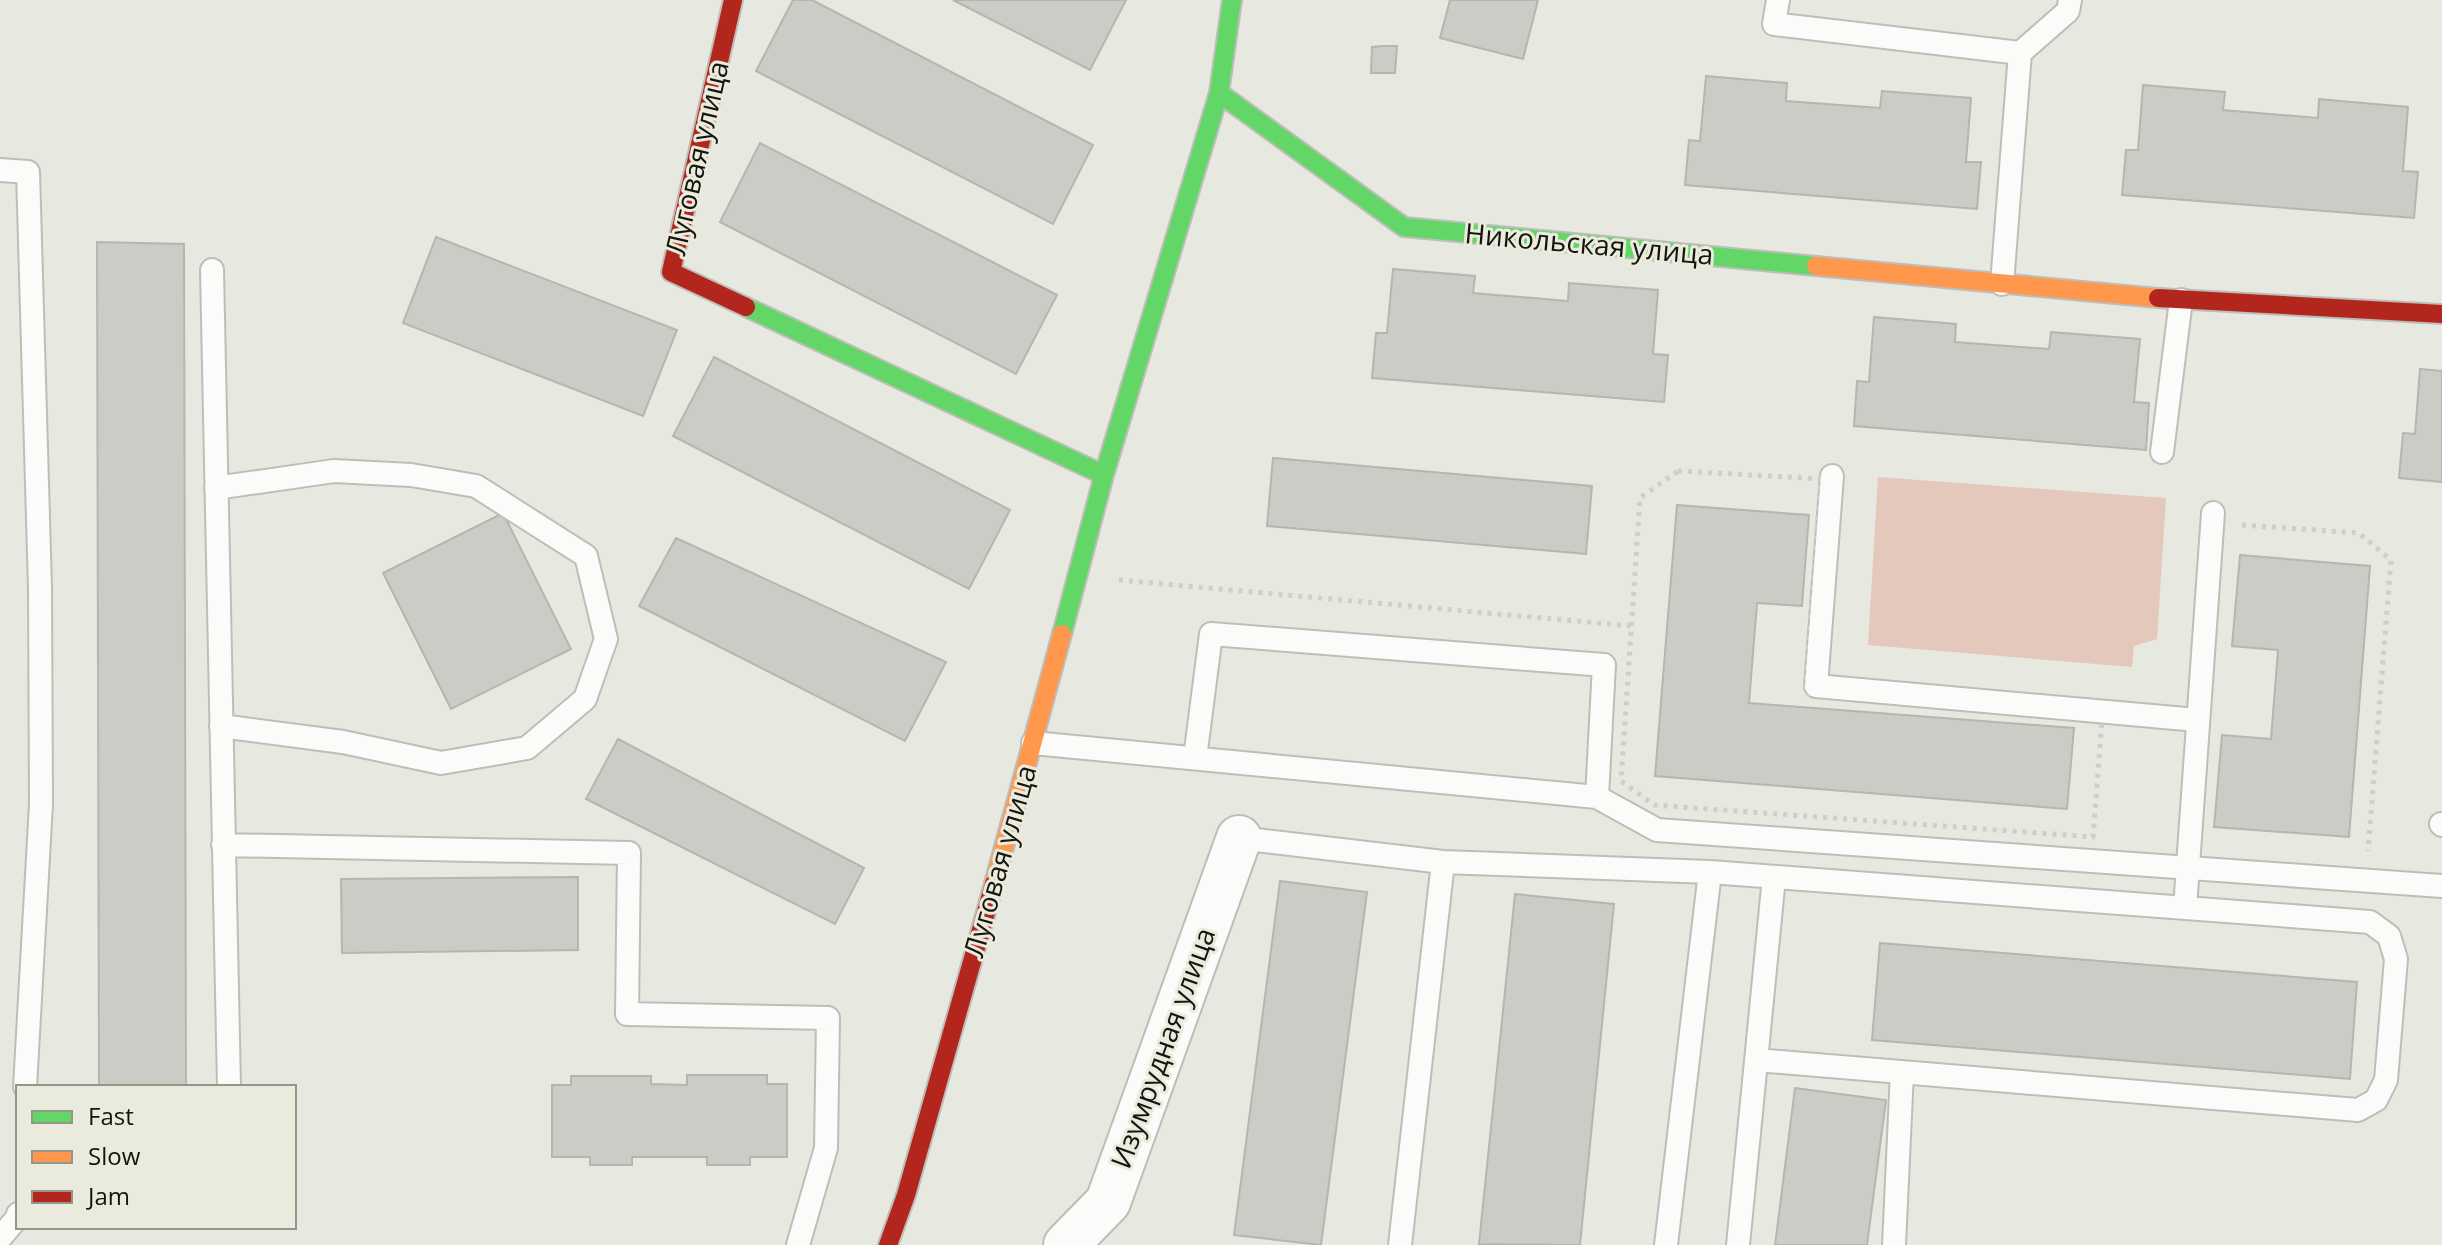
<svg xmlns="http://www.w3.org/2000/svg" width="2442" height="1245" font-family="'Open Sans',sans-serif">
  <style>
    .green { fill: #e3c8bb }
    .building { fill: #cccbc6; stroke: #b6b5af; stroke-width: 2 }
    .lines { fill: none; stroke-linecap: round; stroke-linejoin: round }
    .lane-casing { stroke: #bebeb8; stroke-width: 26 }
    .street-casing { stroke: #bebeb8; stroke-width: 48 }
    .fast-casing { stroke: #bebeb8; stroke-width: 22 }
    .slow-casing { stroke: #bebeb8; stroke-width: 22 }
    .jam-casing { stroke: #bebeb8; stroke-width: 22 }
    .path { stroke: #cececc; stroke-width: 5; stroke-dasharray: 4 6; stroke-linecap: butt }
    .lane { stroke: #fbfcfa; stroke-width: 22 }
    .street { stroke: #fbfcfa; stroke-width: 44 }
    .fast { stroke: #63d668; stroke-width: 18 }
    .slow { stroke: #ff974d; stroke-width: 18 }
    .jam { stroke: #b3261e; stroke-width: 18 }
    .labels { text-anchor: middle; stroke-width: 6; stroke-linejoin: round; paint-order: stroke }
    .street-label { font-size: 28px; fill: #151510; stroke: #eaebdc }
  </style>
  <rect width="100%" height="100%" fill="#e7e8e0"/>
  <path class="green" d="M1878,477L2166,498L2157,639L2134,646L2132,667L1868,645Z"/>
  <path class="building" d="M793,0H812L1093,145L1053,224L756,71Z
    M953,0H1126L1090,70Z
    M1450,0H1538L1523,59L1440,38Z
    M1383,46H1397L1395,73H1371L1372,47Z
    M1706,76L1787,83L1786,101L1880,108L1882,91L1971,98L1966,162H1981L1977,209L1685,185L1689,140L1700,141Z
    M2143,85L2225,92L2223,110L2318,118L2319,99L2408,107L2403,171L2418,172L2414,218L2122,195L2126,150H2138Z
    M760,143L1057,295L1016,374L720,222Z
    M436,237L677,330L643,416L403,323Z
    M97,242L184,244L186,1086H99Z
    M1393,269L1475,276L1473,293L1568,301L1569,283L1658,290L1653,354L1668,355L1664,402L1372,378L1376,333H1387Z
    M1874,317L1956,324L1955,342L2049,349L2051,332L2140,339L2134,402L2149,403L2146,450L1854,426L1857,381L1869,382Z
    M714,357L1010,510L969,589L673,436Z
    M2420,369L2442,371V482L2399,478L2403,433L2415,434Z
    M1273,458L1592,486L1586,554L1267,526Z
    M1677,505L1809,515L1802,606L1757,603L1749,703L2074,728L2067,809L1655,776Z
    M503,513L571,649L451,709L383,573Z
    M676,538L946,662L905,741L639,606Z
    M2240,555L2370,566L2349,837L2214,827L2222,735L2271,739L2278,650L2232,646Z
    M618,739L864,868L835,924L586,799Z
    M578,877V950L342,953L341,879Z
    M1280,881L1367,892L1321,1245L1234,1235Z
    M1515,894L1614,904L1580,1245L1479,1244Z
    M1880,943L2357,982L2350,1079L1872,1040Z
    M687,1075H767V1084H787V1157H750V1165H707V1157H632V1165H590V1157H552V1085H571V1076H651V1084L687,1085Z
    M1795,1088L1886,1100L1867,1245H1775Z"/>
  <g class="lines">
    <defs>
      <path id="lane" d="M1778,0L1774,24L2020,53
        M0,170L28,172L40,587L41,804L25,1087
        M212,270L229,1087
        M2002,284L2020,53L2068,11L2070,0
        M2162,452L2181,300
        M1832,476L1816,686L2197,720
        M216,488L334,471L411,475L476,486L586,556L606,639L585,699L527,748L441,763L343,742L221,726
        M1033,743L1597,797L1657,830L2442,886
        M1195,758L1211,634L1604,665L1597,797
        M2441,824L2442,825
        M1239,838L1443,862L1710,872L1666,1245
        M223,845L629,853L627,1014L828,1018L826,1148L798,1245
        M1710,872L2370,922L2389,936L2396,959L2386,1080L2376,1100L2358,1110L1756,1060
        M2185,908L2213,513
        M0,1238L18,1217V1214
        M1400,1245L1443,862
        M1738,1245L1774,877
        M1894,1245L1902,1072"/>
      <path id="street" d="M1066,1245L1108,1202L1239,838"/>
      <path id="fast" d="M1219,93L1404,227L1816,266
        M746,307L1104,475
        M1062,634L1104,475L1219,93L1232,0"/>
      <path id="slow" d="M1816,266L2158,298
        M994,884L1062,634"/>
      <path id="jam" d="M733,0L671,272L746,307
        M2158,298L2442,314
        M888,1245L906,1195L994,884"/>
    </defs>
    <use href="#lane" class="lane-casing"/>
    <use href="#street" class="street-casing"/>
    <use href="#fast" class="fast-casing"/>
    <use href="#slow" class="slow-casing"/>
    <use href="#jam" class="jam-casing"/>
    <path class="path" d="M1678,471L1821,479L1805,693L2102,720L2093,837L1654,805L1621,781L1640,498Z
      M2242,525L2359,533L2391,560L2368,851
      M1119,580L1632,626"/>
    <use href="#lane" class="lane"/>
    <use href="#street" class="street"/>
    <use href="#fast" class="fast"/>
    <use href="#slow" class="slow"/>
    <use href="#jam" class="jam"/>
  </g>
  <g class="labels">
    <g class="street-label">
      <text transform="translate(697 158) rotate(-77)" y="10">Луговая улица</text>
      <text transform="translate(1589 244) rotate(5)" y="10">Никольская улица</text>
      <text transform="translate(1000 861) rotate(-74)" y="10">Луговая улица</text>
      <text transform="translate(1163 1048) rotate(-70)" y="10">Изумрудная улица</text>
    </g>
  </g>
  <rect x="16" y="1085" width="280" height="144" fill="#eaebdc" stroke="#95958a" stroke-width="2"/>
  <rect x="32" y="1111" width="40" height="12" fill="#63d668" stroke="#95958a" stroke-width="2"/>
  <text x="88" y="1125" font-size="24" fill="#151510">Fast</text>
  <rect x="32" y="1151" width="40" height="12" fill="#ff974d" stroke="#95958a" stroke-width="2"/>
  <text x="88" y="1165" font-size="24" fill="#151510">Slow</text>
  <rect x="32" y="1191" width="40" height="12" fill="#b3261e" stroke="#95958a" stroke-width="2"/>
  <text x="88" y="1205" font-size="24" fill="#151510">Jam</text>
</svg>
